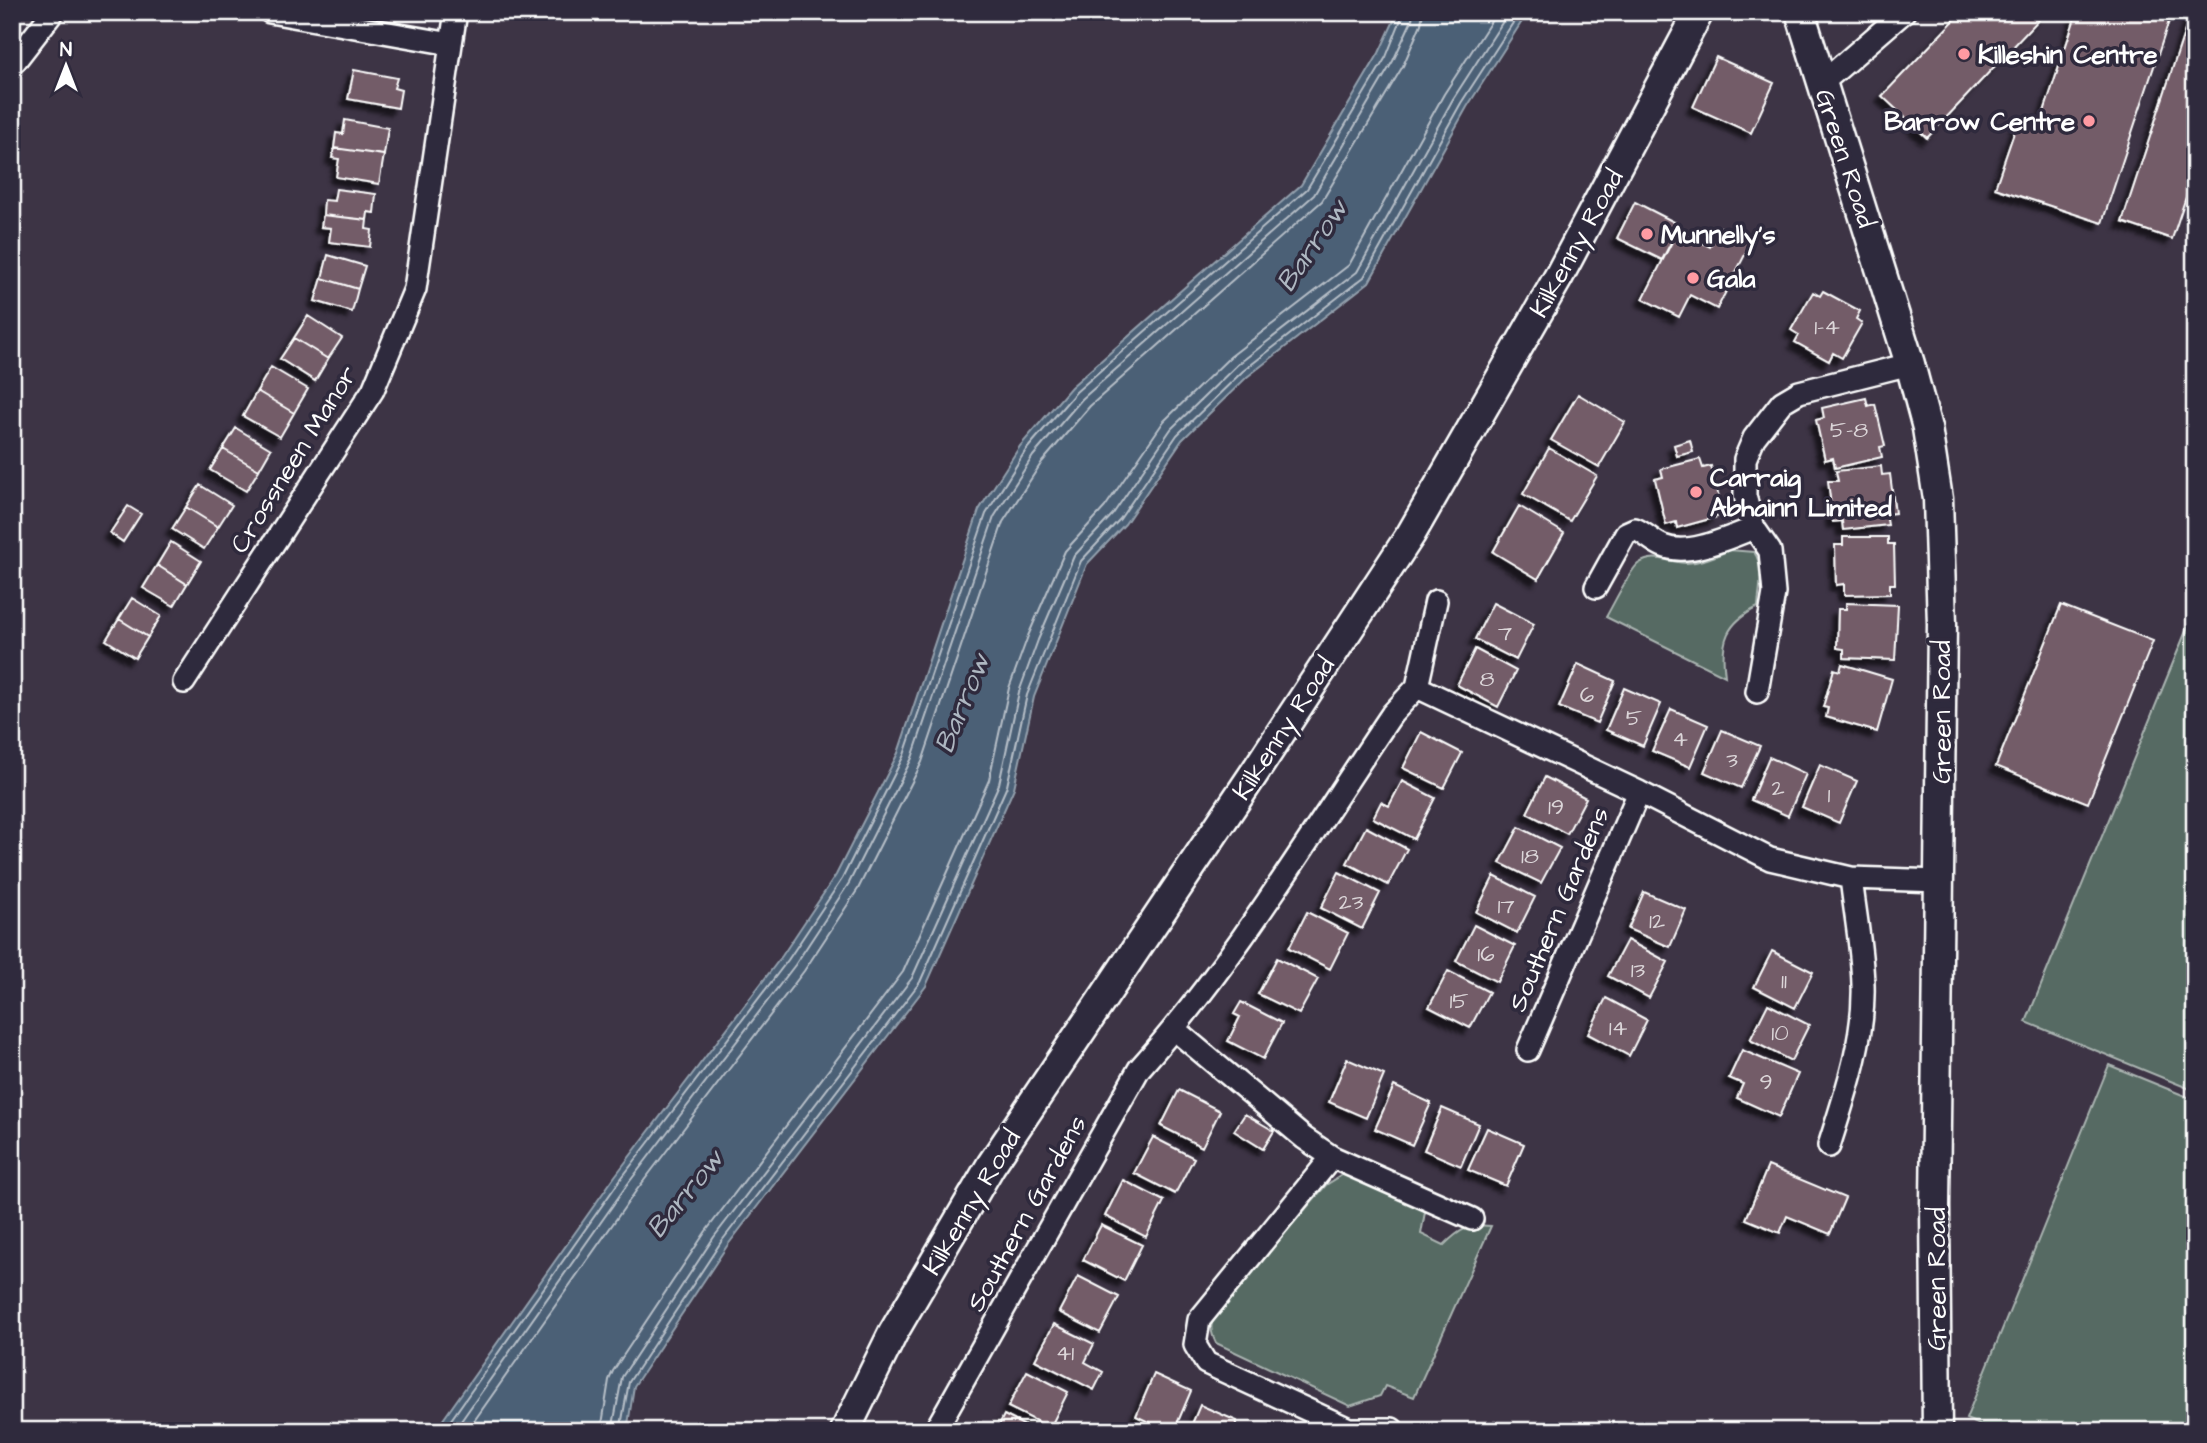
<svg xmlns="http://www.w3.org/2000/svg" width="2207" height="1443" font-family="'Architects Daughter',sans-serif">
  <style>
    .green { fill: #566a63; stroke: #aab4b1; stroke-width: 2 }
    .water { fill: #4b6076; stroke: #93a0ad; stroke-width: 2 }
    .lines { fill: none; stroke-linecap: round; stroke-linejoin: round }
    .shore { stroke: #b7bfc8; stroke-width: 2 }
    .building { fill: #735b67; stroke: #fff; stroke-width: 2; filter: url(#shadow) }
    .street-casing { stroke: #fff; stroke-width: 26 }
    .secondary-casing { stroke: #fff; stroke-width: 33 }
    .street { stroke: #2f2a3d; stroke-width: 21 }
    .secondary { stroke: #2f2a3d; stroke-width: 28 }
    .poi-dot { fill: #ff9aa2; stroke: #2f2a3d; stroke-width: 2.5 }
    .labels { text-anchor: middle; stroke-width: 7; stroke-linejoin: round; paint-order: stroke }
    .number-label { font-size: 23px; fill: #dcd6d9 }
    .poi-label { font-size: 26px; font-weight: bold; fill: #fff; stroke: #2f2a3d; text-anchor: start }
    .street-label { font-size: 26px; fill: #fff; stroke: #2f2a3d }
    .water-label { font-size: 28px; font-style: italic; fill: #aeb7c1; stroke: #2f2a3d }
  </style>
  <defs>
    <filter id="shadow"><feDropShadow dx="-6" dy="6" stdDeviation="2" flood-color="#0009"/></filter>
  </defs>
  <rect width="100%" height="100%" fill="#3d3445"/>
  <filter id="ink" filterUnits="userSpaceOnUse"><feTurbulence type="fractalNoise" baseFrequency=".0143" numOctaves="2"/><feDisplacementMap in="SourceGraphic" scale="14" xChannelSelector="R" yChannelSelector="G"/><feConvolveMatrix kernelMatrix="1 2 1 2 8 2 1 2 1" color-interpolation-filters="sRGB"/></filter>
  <g filter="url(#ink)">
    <path class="green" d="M1729,550L1754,552C1765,568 1759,589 1758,607C1726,623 1720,641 1725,676L1606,617C1613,605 1630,570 1638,564C1655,552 1669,563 1686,563C1702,562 1715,557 1729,550Z
      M2195,609V1091L2026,1022Z
      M2109,1065L2195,1100V1431H1994L1966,1419Z
      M1347,1172L1422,1205L1425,1212L1421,1234L1444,1245C1458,1231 1469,1223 1491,1226L1414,1397L1385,1386L1380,1396L1350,1406L1216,1343C1209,1329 1210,1322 1219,1310L1326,1185Z"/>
    <path class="water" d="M1398,12H1528L1467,107L1369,282L1247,377L1182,440L1125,524L1087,564L1034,697L1014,788L926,986L727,1246L634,1386L627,1431H435L615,1176L782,956L836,875L898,753L979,510L1020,446L1071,387L1301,185L1379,53Z"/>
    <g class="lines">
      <path class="shore" d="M443,1431L620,1180L788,960L842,879L904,755L986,514L1026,450L1076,392L1307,189L1386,57L1404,12
        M454,1431L627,1185L795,965L849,883L912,758L994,517L1033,456L1082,399L1314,195L1393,61L1412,20L1413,12
        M467,1431L636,1191L804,971L858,889L922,762L1003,522L1042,462L1090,406L1322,201L1403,66L1421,24L1423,12
        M601,1431L609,1380L613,1371L706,1231L903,972L989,780L1009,688L1028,636L1065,551L1105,507L1164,421L1230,357L1349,265L1444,94L1497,12
        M612,1431L622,1377L714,1237L912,978L999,784L1019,692L1038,640L1074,556L1113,514L1171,429L1237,365L1357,272L1453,99L1509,12
        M620,1431L629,1382L721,1242L920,982L1007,786L1027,695L1081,561L1120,519L1177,435L1243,371L1364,277L1461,103L1520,12"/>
    </g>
    <path class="building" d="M1962,12H2046L1927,138L1882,96Z
      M2077,12H2172L2102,223L1995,188L2019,118L2040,124Z
      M2191,12H2195V170L2172,239L2122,222Z
      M1716,57L1774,83L1751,133L1693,107Z
      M354,70L397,78L394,88L401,90L398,108L348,99Z
      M345,120L388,128L384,155L334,148L336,133L343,134Z
      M334,148L384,155L379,184L336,177L339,159L332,158Z
      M336,189L376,194L374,213L368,212L367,220L323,215L324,200L334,201Z
      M1635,202L1680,225L1662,260L1617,238Z
      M323,215L367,220L366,229L372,230L370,247L329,242L331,228L321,227Z
      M1720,227L1751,243L1717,309L1690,295L1679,317L1643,299L1678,230L1710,247Z
      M328,255L365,266L358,289L322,278Z
      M322,278L358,289L352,312L315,301Z
      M1823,291L1860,311L1856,319L1862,323L1842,358L1833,353L1829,361L1795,342L1799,335L1791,330L1813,292L1820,296Z
      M308,316L342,338L328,359L294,338Z
      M294,338L328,359L315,381L280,359Z
      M271,367L308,389L294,413L257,391Z
      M257,391L294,413L280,437L243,416Z
      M1578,394L1625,422L1599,467L1551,440Z
      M1866,398L1868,406L1875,404L1885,446L1880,447L1882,457L1835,468L1833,458L1825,460L1816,420L1824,418L1822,408Z
      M236,428L271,449L259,470L223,449Z
      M1690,440L1693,452L1677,456L1674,445Z
      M1549,448L1597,476L1570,521L1523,494Z
      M223,449L259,470L246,491L210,470Z
      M1700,459L1703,468L1711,466L1721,506L1714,508L1717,517L1677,528L1676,522L1666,525L1655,479L1663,477L1661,469Z
      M1881,466L1882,475L1890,474L1895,513L1886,514L1888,525L1843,530L1842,521L1833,522L1828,481H1838L1836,471Z
      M200,485L232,505L218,527L186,507Z
      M128,506L141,514L123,542L110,533Z
      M1519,506L1564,533L1538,579L1493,552Z
      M186,507L218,527L204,549L172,529Z
      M1843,537H1888V544H1894L1895,584H1890V594L1844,595V584L1836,585L1835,545H1843Z
      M171,542L201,561L187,584L157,565Z
      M157,565L187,584L174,606L143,588Z
      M132,598L161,616L148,637L119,619Z
      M1493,603L1534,624L1516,660L1475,639Z
      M1846,603L1898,605L1895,660L1844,658V649L1837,648L1838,609H1846Z
      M2061,605L2153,641L2088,803L1996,766Z
      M119,619L148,637L135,658L106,640Z
      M1475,649L1516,671L1498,707L1457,685Z
      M1578,664L1615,681L1597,723L1559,707Z
      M1842,664L1892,679L1877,732L1826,717L1828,708L1823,707L1834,669L1840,671Z
      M1624,688L1661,704L1643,746L1606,730Z
      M1671,709L1708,725L1690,767L1652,751Z
      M1722,730L1760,746L1741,788L1704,772Z
      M1421,732L1462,753L1444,788L1403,768Z
      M1769,757L1806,774L1788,816L1751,800Z
      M1820,765L1857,781L1839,823L1802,807Z
      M1545,777L1586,798L1567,834L1527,813Z
      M1402,781L1435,798L1414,839L1373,818L1381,802L1389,806Z
      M1366,827L1407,849L1388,885L1347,863Z
      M1519,827L1560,848L1541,883L1500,863Z
      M1339,872L1380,893L1362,929L1321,908Z
      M1494,876L1535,897L1517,933L1476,912Z
      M1644,892L1686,910L1670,947L1628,929Z
      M1307,912L1348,933L1330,969L1289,948Z
      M1474,925L1515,946L1497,982L1456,961Z
      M1627,940L1668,962L1649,998L1608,976Z
      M1772,951L1813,972L1795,1008L1754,987Z
      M1277,958L1318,979L1299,1014L1258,994Z
      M1448,971L1489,992L1470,1028L1429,1007Z
      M1606,998L1647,1020L1629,1056L1588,1034Z
      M1241,1002L1282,1023L1263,1059L1228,1041L1240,1017L1234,1014Z
      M1768,1004L1809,1025L1791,1061L1750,1040Z
      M1742,1050L1798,1074L1779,1117L1737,1098L1743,1084L1729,1078Z
      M1347,1059L1384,1075L1366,1118L1329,1102Z
      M1394,1086L1431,1103L1412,1145L1375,1129Z
      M1179,1090L1220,1111L1202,1147L1161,1126Z
      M1442,1108L1479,1124L1461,1166L1424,1150Z
      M1245,1114L1274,1131L1263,1149L1234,1131Z
      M1487,1128L1524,1144L1506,1186L1468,1170Z
      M1153,1137L1194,1158L1175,1194L1134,1173Z
      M1768,1166L1845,1198L1830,1234L1787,1216L1780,1233L1746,1219Z
      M1123,1180L1164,1201L1146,1237L1105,1216Z
      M1101,1225L1142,1245L1124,1281L1083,1260Z
      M1078,1276L1119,1297L1100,1333L1059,1312Z
      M1054,1324L1094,1344L1085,1362L1103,1372L1094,1390L1035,1360Z
      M1027,1371L1068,1392L1050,1428L1008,1407Z
      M1154,1374L1191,1391L1174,1431H1168L1136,1416Z
      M1200,1405L1237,1421L1233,1431H1189Z
      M1004,1415L1035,1431H996Z"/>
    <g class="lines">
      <defs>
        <path id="street" d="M451,44L456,12
          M15,61L53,12
          M1822,83L1904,12
          M1596,587L1626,533L1635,529C1645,533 1653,542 1663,546C1688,557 1730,537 1754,528
          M1436,601L1417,687L1639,792L1770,859L1851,878L1940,881
          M184,682L373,390L415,289L451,44L270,12
          M1757,692L1774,593L1770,551L1754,528L1745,496V459L1754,438L1782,402L1799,392L1910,364
          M1174,1029L1304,1138L1332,1157L1472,1219
          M1528,1050L1639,792
          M1829,1146C1845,1095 1865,1039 1863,984C1862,949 1855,913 1851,878
          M1332,1157L1199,1320L1195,1345L1206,1363L1349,1429H1392
          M935,1431L1139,1069C1236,960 1311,834 1392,714L1417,687"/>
        <path id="secondary" d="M1800,12L1910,364L1927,428L1938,499L1942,624L1935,1205L1937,1431
          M845,1431L893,1333L991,1165L1255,772L1411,534L1559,276L1699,12"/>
      </defs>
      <use href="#street" class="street-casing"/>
      <use href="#secondary" class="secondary-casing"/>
      <use href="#street" class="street"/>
      <use href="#secondary" class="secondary"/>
    </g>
  </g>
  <g class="poi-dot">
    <circle cx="1964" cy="54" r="7"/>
    <circle cx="2089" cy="121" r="7"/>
    <circle cx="1647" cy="234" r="7"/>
    <circle cx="1693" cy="278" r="7"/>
    <circle cx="1696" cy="492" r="7"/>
  </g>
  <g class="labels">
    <g class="number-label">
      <text x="1827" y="334">1-4</text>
      <text x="1849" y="437">5-8</text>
      <text x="1505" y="640">7</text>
      <text x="1487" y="686">8</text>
      <text x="1587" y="702">6</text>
      <text x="1634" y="725">5</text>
      <text x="1680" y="746">4</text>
      <text x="1732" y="767">3</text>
      <text x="1778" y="795">2</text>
      <text x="1829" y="802">1</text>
      <text x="1556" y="814">19</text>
      <text x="1530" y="863">18</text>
      <text x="1351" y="909">23</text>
      <text x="1506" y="913">17</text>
      <text x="1657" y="928">12</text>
      <text x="1486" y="961">16</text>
      <text x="1638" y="977">13</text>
      <text x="1784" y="988">11</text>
      <text x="1459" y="1008">15</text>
      <text x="1618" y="1035">14</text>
      <text x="1780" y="1040">10</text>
      <text x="1766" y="1089">9</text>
      <text x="1065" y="1360">41</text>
    </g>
    <g class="poi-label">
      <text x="1978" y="63">Killeshin Centre</text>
      <text x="2075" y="130" text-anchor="end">Barrow Centre</text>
      <text x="1661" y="243">Munnelly's</text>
      <text x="1707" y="287">Gala</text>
      <text x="1710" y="486">Carraig<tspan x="1710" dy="30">Abhainn Limited</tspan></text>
    </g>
    <g class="street-label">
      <text transform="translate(1846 158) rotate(72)" y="9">Green Road</text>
      <text transform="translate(1576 243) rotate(-61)" y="9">Kilkenny Road</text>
      <text transform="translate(293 459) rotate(-58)" y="9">Crossneen Manor</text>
      <text transform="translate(1941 712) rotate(-90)" y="9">Green Road</text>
      <text transform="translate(1283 728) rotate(-57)" y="9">Kilkenny Road</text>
      <text transform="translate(1558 909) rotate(-67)" y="9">Southern Gardens</text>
      <text transform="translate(971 1202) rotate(-59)" y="9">Kilkenny Road</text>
      <text transform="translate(1026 1213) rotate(-61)" y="9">Southern Gardens</text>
      <text transform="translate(1936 1279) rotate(-90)" y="9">Green Road</text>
    </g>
    <g class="water-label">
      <text transform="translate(1311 245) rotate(-56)" y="10">Barrow</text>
      <text transform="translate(961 703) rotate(-68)" y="10">Barrow</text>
      <text transform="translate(684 1193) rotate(-51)" y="10">Barrow</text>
    </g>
  </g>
  <rect width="2207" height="1443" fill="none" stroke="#2f2a3d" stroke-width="42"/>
  <rect x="21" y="21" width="2165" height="1401" fill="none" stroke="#fff" stroke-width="2.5" filter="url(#ink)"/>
  <g transform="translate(66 66)" stroke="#2f2a3d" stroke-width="5" paint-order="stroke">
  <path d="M0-5L12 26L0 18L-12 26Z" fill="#ffffff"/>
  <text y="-10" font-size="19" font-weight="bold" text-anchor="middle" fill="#ffffff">N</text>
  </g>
</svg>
